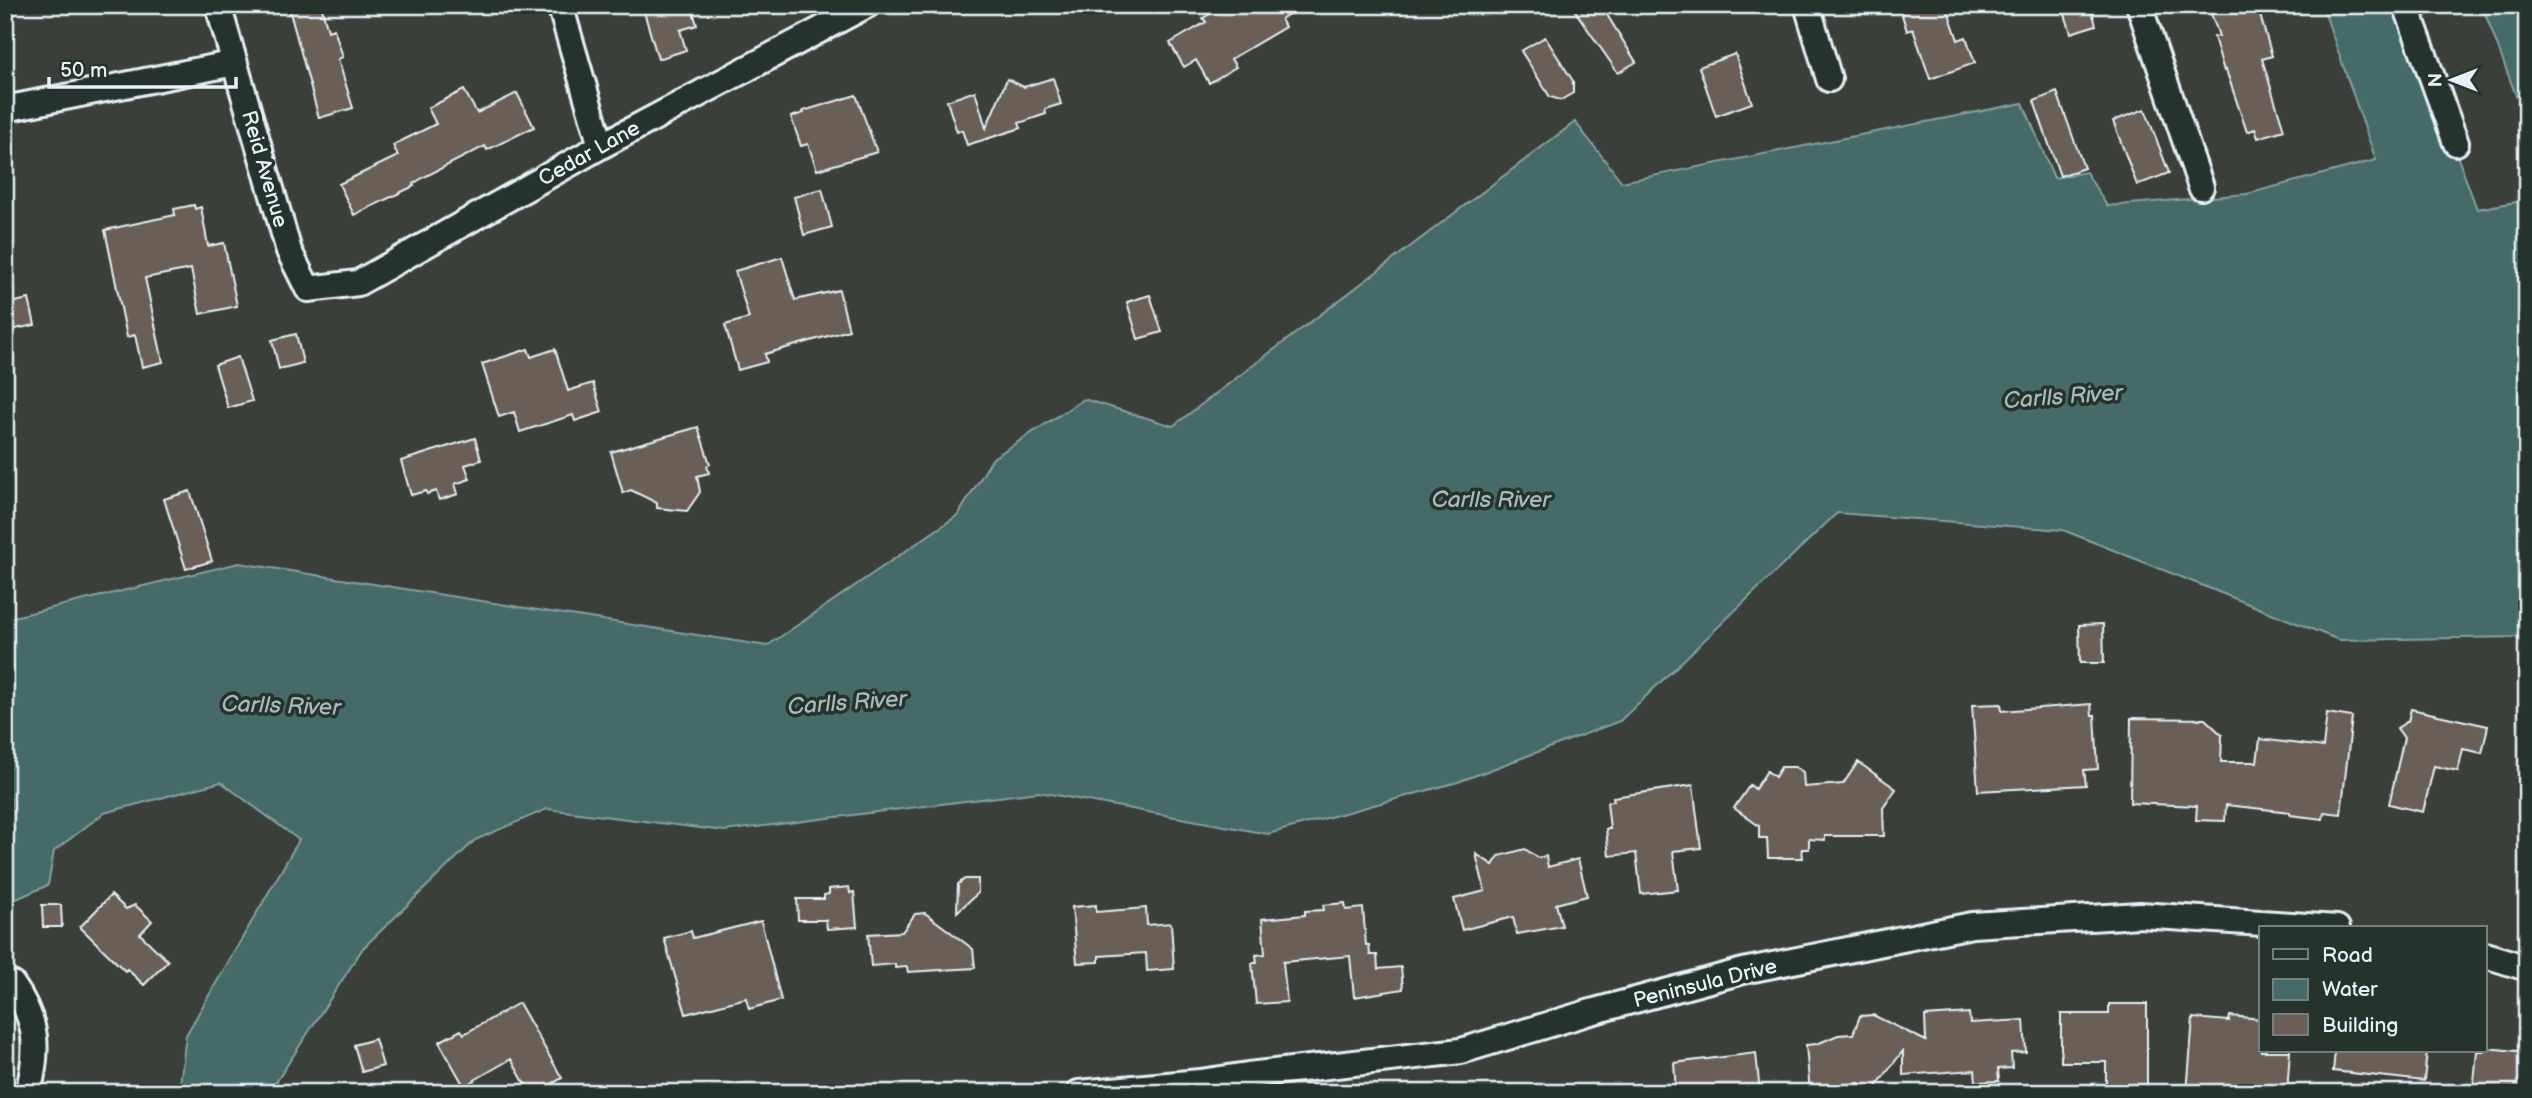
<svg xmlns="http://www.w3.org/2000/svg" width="2532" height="1098" font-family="'Balsamiq Sans',sans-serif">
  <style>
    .water { fill: #456a68; stroke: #86a0a2; stroke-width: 2 }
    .building { fill: #6a5e56; stroke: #e8f1f8; stroke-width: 2 }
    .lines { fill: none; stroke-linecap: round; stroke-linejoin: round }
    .minor-casing { stroke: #e8f1f8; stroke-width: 30 }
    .minor { stroke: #26332d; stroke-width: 24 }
    .labels { text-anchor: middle; stroke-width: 7; stroke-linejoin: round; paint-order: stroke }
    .street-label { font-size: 21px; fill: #e8f1f8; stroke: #26332d }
    .water-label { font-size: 23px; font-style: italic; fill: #a7bbbe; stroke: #26332d }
  </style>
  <rect width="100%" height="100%" fill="#3a4039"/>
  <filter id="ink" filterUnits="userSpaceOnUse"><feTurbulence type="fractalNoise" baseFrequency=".0143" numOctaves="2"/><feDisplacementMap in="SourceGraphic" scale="14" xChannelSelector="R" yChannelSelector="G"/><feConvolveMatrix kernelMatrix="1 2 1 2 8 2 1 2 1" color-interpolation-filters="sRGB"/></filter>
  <g filter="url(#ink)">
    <path class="water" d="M2322,5H2401L2477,209L2527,200V622L2518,637L2339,640L2063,530L1837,513L1620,721L1458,782L1268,834L1039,792L724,831L547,809L475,840L363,948L269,1093H179L186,1035L299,840L221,782L104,813L54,851L48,885L5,904V848L9,847L11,798L5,795V619L239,563L767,646L958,515L993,458L1084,399L1173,426L1575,122L1622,182L2023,103L2054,178L2086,172L2107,206L2247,194L2376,160Z
      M2482,5H2527V125Z"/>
    <path class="building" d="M288,5H321L328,31L334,29L343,57L338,59L353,108L319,118Z
      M642,5H691L697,25L680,30L686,50L658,59Z
      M1225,5H1303L1281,19L1285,27L1231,59L1236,67L1209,83L1196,60L1184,67L1170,43L1206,22L1203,18Z
      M1571,5H1601L1636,62L1618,73Z
      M1899,5H1946L1958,40L1966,37L1975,63L1930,79L1913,29L1907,31Z
      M2062,5H2090L2096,25L2071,33Z
      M2208,5H2257L2272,56L2262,59L2284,130L2258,138L2255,129L2247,132L2226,70L2224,71L2214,37L2219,36Z
      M1545,37L1573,81V93L1561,100L1550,97L1521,51Z
      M1735,54L1752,103L1716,116L1699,67Z
      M1053,78L1061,104L1045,109L1046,114L1019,123L1021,128L967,145L962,130L957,132L947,101L975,91L986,128L1007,79L1024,87Z
      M464,90L477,113L517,93L534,127L487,150L485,146L424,177L413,184L414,186L354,215L339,184L398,156L393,145L436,124L428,108Z
      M2057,92L2084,168L2060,176L2034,101Z
      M856,95L877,152L817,170L808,144L801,146L791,117L804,113L803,111Z
      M2145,109L2169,173L2137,185L2113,121Z
      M822,189L832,227L804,235L794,197Z
      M194,205L195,209L201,207L208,246L224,243L237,306L200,314L191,269L145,278L163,362L142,367L135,335L127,337L105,230L175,215L174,209Z
      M782,257L795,300L839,290L849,330L765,354L767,362L738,370L725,325L749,318L735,271Z
      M1150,295L1162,332L1138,339L1127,302Z
      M29,299L35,325L5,331V304Z
      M296,334L303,363L279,369L272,340Z
      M528,349L531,357L555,349L568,391L593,383L602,412L575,421L573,415L520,432L514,412L499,417L482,364Z
      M238,357L252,401L228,408L215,365Z
      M698,427L710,464L707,466L709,473L697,476L700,492L687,511L657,508V503L631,490L623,493L611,452Z
      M475,438L481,460L465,465L470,479L455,484L458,494L439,500L436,491L427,494L426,491L411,495L401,461Z
      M190,491L212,561L186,569L164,499Z
      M2103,624L2104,663H2080L2079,625Z
      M2001,704L2002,711L2091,704L2092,715H2095L2098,769L2084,770L2086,785L1978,791L1972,705Z
      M2411,709L2488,726L2482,753L2463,749L2458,771L2434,766L2423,812L2389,804L2404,738L2397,728L2408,721Z
      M2327,713L2352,717L2341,814L2324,812L2323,819L2290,815V812L2226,805L2225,821L2196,820L2197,806L2130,803L2131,718L2205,719L2222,735L2221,762H2257L2260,739L2323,747Z
      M1858,762L1896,789L1883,808L1884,836H1825V840L1809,839V849H1802L1803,858H1768L1767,838H1759V826L1734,808L1750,785L1755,789L1767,771L1775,777L1781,767H1795L1803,772L1804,787L1843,784Z
      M1693,785L1701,848L1673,851L1678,890L1641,894L1636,853L1609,856L1606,829H1610L1607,802L1614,801L1613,797Z
      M1525,849L1538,858L1546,856L1548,867L1578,859L1587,896L1556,904L1562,926L1517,934L1513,917L1462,930L1454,899L1485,891L1476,854L1493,865L1499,856Z
      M965,879H978V893L957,912L958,884Z
      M849,887L850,893L854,892L857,927L827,929L826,920H798L797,899H824V895L829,894V889Z
      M111,895L126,909L135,905L152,921L140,934L168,961L144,985L127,969L125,971L80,927Z
      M1345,903L1346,910L1363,908L1366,945H1369L1370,955H1377L1378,969L1401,967L1403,989L1354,997L1350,956L1283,962L1287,1002L1256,1004L1252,963H1257L1256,955L1265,954L1262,919L1305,915V911L1324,910L1323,905Z
      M42,905H61L62,927H43Z
      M1096,905V912L1146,908L1147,925L1171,923L1174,969L1147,971L1146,953L1099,956V962L1077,963L1072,907Z
      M925,913L973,949L975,968L908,972L907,967L895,968V964L871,966L868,934L902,932L915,914Z
      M761,921L781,1000L749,1009L746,998L686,1014L664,938L691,931L693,938Z
      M519,1003L562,1078L535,1093H530L511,1059L464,1086L439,1042L461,1030L464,1034Z
      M2109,1004H2147V1093H2106V1062H2061V1014H2109Z
      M1969,1013L1970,1023L2024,1020L2026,1052L2011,1053L2012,1068L1998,1069L1999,1081L1976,1082L1975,1070L1903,1075V1051L1871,1093L1859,1083L1839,1085L1830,1093H1810L1806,1045L1817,1044L1838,1035L1853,1034L1860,1016L1873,1015L1926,1041L1925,1016Z
      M2230,1016L2261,1019V1051H2290L2287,1093H2187L2193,1018L2229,1021Z
      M375,1039L383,1066L362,1072L354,1045Z
      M2485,1048L2527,1052V1093H2473L2477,1051H2485Z
      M2335,1051H2427L2424,1081L2333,1071Z
      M1756,1053L1760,1093H1676L1674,1063Z"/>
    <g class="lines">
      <defs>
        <path id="minor" d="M218,5L289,251L308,289L358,283L601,146L867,5
          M560,5L601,146
          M1807,5L1829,79
          M2139,5L2201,187
          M2406,5L2456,143
          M5,109L235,63
          M2485,955L2527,968
          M12,984C38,1020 39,1050 28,1093
          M1079,1093L1200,1082L1248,1075L1461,1051L1587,1013L1743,971L1972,925L2140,915L2337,928"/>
      </defs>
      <use href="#minor" class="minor-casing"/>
      <use href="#minor" class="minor"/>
    </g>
  </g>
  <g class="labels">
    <g class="street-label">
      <text transform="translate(589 153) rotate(-29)" y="7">Cedar Lane</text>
      <text transform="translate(265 169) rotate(74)" y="7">Reid Avenue</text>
      <text transform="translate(1705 983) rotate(-14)" y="7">Peninsula Drive</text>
    </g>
    <g class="water-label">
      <text transform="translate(2063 396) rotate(-4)" y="8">Carlls River</text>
      <text x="1491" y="507">Carlls River</text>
      <text transform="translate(847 702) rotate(-4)" y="8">Carlls River</text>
      <text transform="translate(281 705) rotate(2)" y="8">Carlls River</text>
    </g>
  </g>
  <rect width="2532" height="1098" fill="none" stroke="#26332d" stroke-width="28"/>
  <rect x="14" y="14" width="2504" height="1070" fill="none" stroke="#e8f1f8" stroke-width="2.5" filter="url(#ink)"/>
  <rect x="2259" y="926" width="228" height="126" fill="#26332d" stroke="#747f7e" stroke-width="2"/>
  <rect x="2273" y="949" width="35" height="10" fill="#26332d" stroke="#747f7e" stroke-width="2"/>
  <text x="2322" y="962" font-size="21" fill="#e8f1f8">Road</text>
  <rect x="2273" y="979" width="35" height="21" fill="#456a68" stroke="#747f7e" stroke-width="2"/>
  <text x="2322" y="996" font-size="21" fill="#e8f1f8">Water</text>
  <rect x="2273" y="1014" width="35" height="21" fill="#6a5e56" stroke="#747f7e" stroke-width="2"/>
  <text x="2322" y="1032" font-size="21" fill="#e8f1f8">Building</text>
  <g transform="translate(2452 80) rotate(270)" stroke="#26332d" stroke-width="5" paint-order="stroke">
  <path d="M0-5L12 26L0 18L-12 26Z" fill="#e8f1f8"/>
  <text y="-10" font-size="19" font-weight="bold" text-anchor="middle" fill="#e8f1f8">N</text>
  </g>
  <path d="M49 77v10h187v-10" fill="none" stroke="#e8f1f8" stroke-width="3.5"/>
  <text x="60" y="77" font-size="21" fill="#e8f1f8" stroke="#26332d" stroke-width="5" paint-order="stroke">50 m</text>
</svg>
